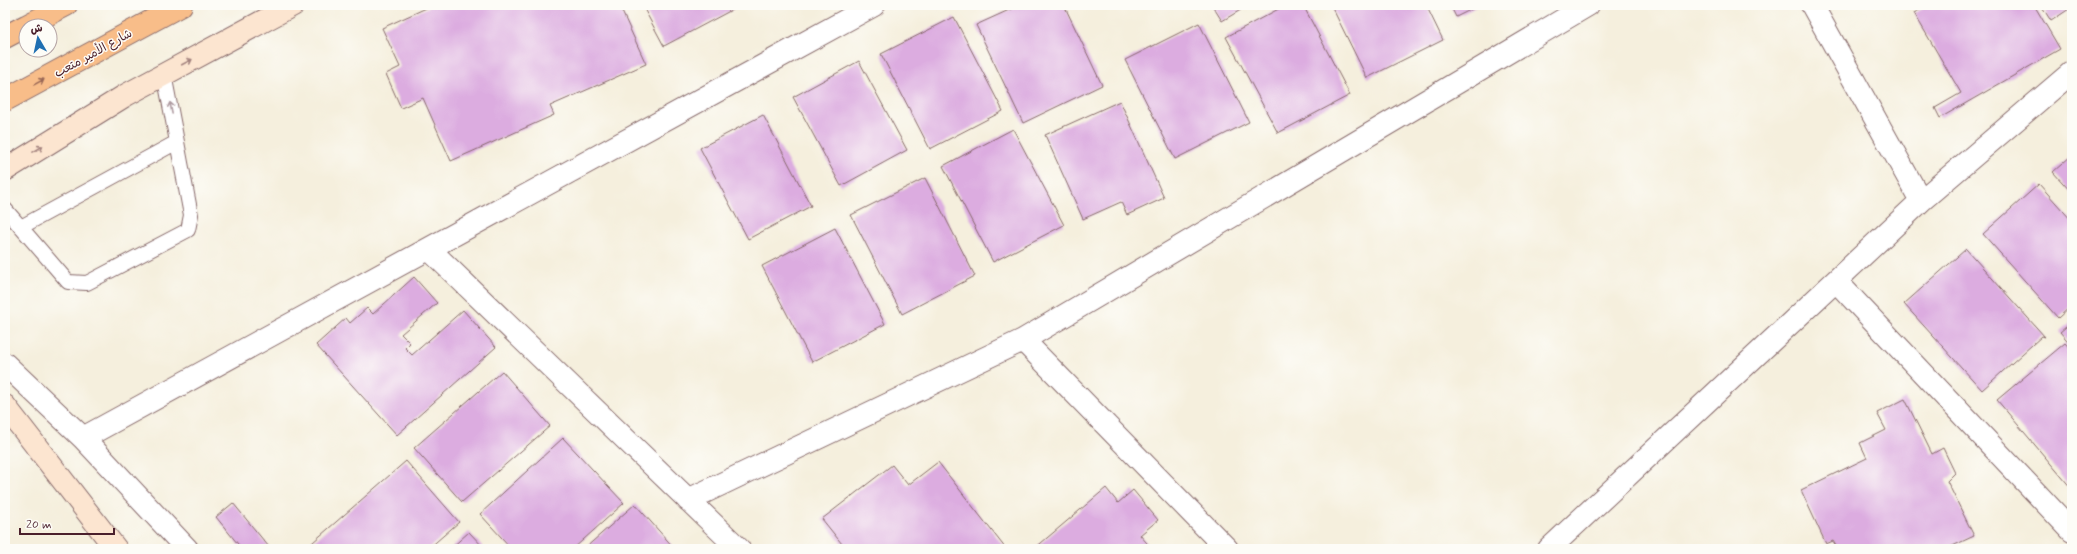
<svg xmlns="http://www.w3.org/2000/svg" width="2077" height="554" font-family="Mynerve,'Playpen Sans Arabic',sans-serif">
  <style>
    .building { fill: #dcace0 }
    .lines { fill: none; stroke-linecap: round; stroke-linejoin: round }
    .lane-casing { stroke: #866869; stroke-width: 16 }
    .street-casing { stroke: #866869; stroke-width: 24 }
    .secondary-casing { stroke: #866869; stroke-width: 24 }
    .primary-casing { stroke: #866869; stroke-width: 24 }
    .lane { stroke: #fff; stroke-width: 14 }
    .street { stroke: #fff; stroke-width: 22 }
    .secondary { stroke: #fce5d0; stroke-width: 22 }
    .primary { stroke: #f8bd89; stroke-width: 22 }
    .oneway { stroke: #a3827e }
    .oneway2 { stroke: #986655 }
    .oneway3 { stroke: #ae9aa0 }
    .labels { text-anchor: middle; stroke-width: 3; stroke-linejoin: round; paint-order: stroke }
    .street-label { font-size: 12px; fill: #4a1f2b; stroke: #fdfcf7 }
  </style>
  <rect width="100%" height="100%" fill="#fdfcf7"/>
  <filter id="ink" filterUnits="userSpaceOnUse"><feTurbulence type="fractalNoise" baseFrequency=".025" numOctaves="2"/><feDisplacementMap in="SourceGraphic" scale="8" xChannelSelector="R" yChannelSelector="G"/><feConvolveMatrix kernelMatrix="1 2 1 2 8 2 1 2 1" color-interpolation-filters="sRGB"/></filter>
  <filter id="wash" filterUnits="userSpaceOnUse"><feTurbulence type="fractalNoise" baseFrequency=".012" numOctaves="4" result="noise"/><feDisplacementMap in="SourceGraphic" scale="16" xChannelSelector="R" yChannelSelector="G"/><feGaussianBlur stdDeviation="0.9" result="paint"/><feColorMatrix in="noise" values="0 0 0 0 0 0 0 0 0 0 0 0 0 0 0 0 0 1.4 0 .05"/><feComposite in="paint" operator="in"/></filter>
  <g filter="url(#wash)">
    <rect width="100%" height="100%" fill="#f5efdd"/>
    <g id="blocks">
      <path class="building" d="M433,5H619L646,64L550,106L554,115L451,161L423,98L401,108L386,74L400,67L382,28Z
        M642,5H741L664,46Z
        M1020,5H1064L1102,85L1023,123L976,25Z
        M1212,5H1249L1222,21Z
        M1286,5H1303L1350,95L1278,133L1226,37Z
        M1331,5H1426L1443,40L1367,78Z
        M1450,5H1480L1456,17Z
        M1928,5H2034L2060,49L1940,118L1935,108L1961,93L1914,13Z
        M2041,5H2072V7L2051,21Z
        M954,17L1003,111L930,149L881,54Z
        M1199,23L1249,122L1175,159L1125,60Z
        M859,61L907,150L841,186L793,97Z
        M1120,101L1164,198L1127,215L1121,202L1083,219L1045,135Z
        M763,115L811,206L748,239L700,148Z
        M1013,129L1064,225L993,262L943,166Z
        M2072,155V193L2053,172Z
        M925,178L975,276L902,314L851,215Z
        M2039,184L2072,221V305L2058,318L1983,234Z
        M835,228L885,324L812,362L762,266Z
        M1966,249L2045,337L2042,336L1982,390L1904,304Z
        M414,277L437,303L401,334L410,343L405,348L412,355L463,310L496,347L397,435L316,345L346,318L350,323L367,308L373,314Z
        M2072,322V346L2060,332Z
        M2065,343L2072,351V489L1997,400Z
        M502,371L550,426L462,502L414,448Z
        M1905,399L1932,454L1943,448L1955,473L1947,481L1974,536L1946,549H1838L1833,541L1826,544L1801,490L1867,458L1860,443L1886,430L1877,413Z
        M563,438L624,503L573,549H512L480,514Z
        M406,461L459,522L428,549H305Z
        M938,462L1006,549H846L822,519L892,465L908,485Z
        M1106,488L1118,503L1133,490L1158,520L1140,535L1152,549H1034Z
        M233,503L269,547L266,549H242L216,517Z
        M635,504L675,549H584Z
        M469,532L485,549H450Z"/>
    </g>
  </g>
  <g filter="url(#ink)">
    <use href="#blocks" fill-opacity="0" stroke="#866869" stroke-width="1"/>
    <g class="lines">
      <defs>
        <path id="lane" d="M5,209L68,282L87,283L188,230L191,215L164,74
          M21,227L177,142"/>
        <path id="street" d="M1812,5L1921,201
          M429,249L739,549
          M1836,281L2072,531
          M1023,340L1227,549
          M5,364L83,438L874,5
          M83,438L187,549
          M688,500L1023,340L1588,5
          M1549,549L1921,201L2072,72"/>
        <path id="secondary" d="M5,170L126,95L293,5
          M5,406L116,549"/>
        <path id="primary" d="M26,26L66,5
          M5,37L26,26
          M5,100L181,5"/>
      </defs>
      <use href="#lane" class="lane-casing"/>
      <use href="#street" class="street-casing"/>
      <use href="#secondary" class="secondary-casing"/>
      <use href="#primary" class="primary-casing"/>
      <use href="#lane" class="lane"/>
      <use href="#street" class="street"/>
      <use href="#secondary" class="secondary"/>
      <use href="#primary" class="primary"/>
    </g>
    <defs><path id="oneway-shaft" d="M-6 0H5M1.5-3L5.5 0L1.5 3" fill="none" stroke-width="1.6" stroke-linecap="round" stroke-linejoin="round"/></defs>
    <g class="oneway">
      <use href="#oneway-shaft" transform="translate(187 62) rotate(-28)"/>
      <use href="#oneway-shaft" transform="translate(38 149) rotate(-32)"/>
    </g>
    <use class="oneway2" href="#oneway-shaft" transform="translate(39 82) rotate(-29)"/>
    <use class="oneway3" href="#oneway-shaft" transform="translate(171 108) rotate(-101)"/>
  </g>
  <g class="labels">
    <g class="street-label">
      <text transform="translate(93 53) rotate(-29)" y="4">شارع الأمير متعب</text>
    </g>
  </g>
  <rect width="2077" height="554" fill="none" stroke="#fdfcf7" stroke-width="20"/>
  <g transform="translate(38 38) rotate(351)"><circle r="19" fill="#fdfcf7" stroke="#b5a4a5"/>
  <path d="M0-3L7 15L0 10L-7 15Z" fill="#1f6fb2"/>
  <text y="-6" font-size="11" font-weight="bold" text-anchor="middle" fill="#4a1f2b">ش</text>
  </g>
  <path d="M20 528v6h94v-6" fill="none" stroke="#4a1f2b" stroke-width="2"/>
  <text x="26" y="528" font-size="12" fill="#4a1f2b" stroke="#fdfcf7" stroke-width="3" paint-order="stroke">20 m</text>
</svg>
